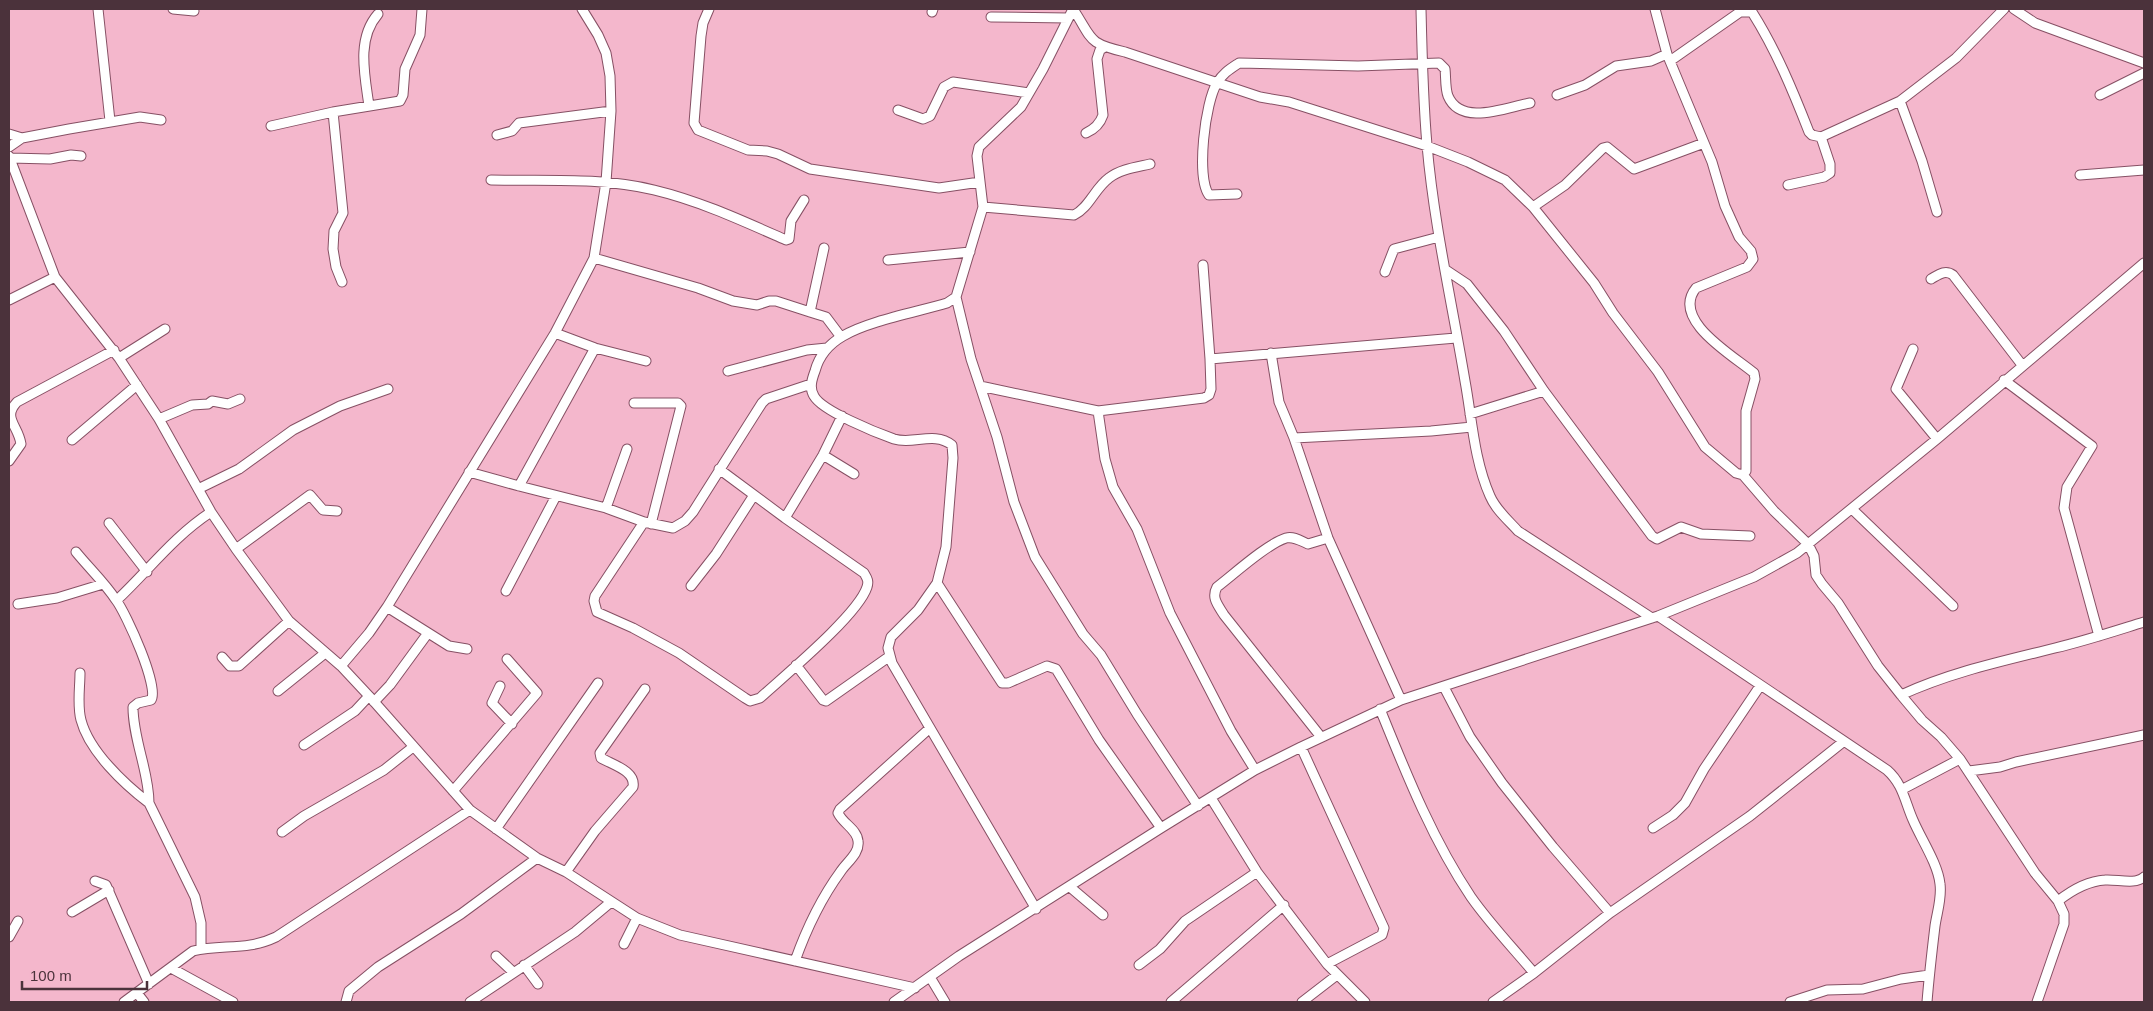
<svg xmlns="http://www.w3.org/2000/svg" width="2153" height="1011" font-family="Arial,sans-serif">
  <style>
    .lines { fill: none; stroke-linecap: round; stroke-linejoin: round }
    .minor-casing { stroke: #865064; stroke-width: 11 }
    .minor { stroke: #fff; stroke-width: 9 }
  </style>
  <rect width="100%" height="100%" fill="#f4b7cc"/>
  <g class="lines">
    <defs>
      <path id="minor" d="M98,9L110,121
        M173,9L194,11
        M709,9L703,23L701,36L694,123L698,130L748,150L767,151L778,154L810,169L939,188L980,182
        M1073,9C1093,39 1086,43 1125,52L1260,97L1289,102L1427,146L1468,162L1505,180L1533,207L1594,283L1613,313L1658,372L1705,447L1736,473L1743,475L1746,471V411L1755,379L1754,373C1734,356 1670,320 1696,288L1747,267L1753,259L1751,251L1739,237L1725,206L1712,162L1667,54L1655,9
        M1421,9C1422,54 1423,100 1427,145C1434,225 1452,303 1465,381C1472,419 1474,460 1490,496C1496,510 1508,520 1518,531L1652,618
        M2014,9L2035,23L2144,63
        M932,12L933,9
        M991,17L1068,18
        M1670,61L1740,12H1752C1776,50 1793,91 1809,132L1812,135L1821,137L1900,101L1956,58L2004,9
        M1557,95L1585,85L1616,66L1651,61L1667,54
        M2100,95L2144,73
        M1900,101L1922,161L1937,212
        M369,106C365,76 356,39 378,14
        M898,110L923,119L930,116L944,87L953,82L1029,93
        M333,112L343,213L334,231L333,249L336,267L342,282
        M271,126L333,112L400,101L403,95L405,69L420,35L422,9
        M1086,133C1095,129 1100,124 1103,115L1097,59L1100,50L1105,47
        M9,134L22,138
        M497,135L512,131L519,123L611,111
        M9,147L22,138L69,129L140,117L161,120
        M9,156L55,277L119,358L159,419L211,512L236,549L289,621L341,666L369,696L470,810L537,858L566,872L637,918L680,935L915,988
        M10,158L50,159L71,155L81,156
        M2080,175L2144,170
        M491,180C545,181 601,177 654,190C700,201 743,221 786,240L789,239L791,221L804,200
        M1788,185L1824,177L1830,173V164L1821,137
        M1237,194L1209,195C1196,177 1205,102 1217,83C1223,73 1230,69 1239,63L1358,66L1439,63L1445,69C1446,77 1445,88 1448,96C1461,127 1507,107 1530,103
        M983,207L1074,215C1089,208 1095,188 1109,178C1120,169 1137,167 1150,164
        M1533,207L1565,185L1603,148L1607,147L1634,169L1704,143
        M594,258L698,288L733,301L757,305L769,301H776L810,312L826,317L841,337
        M888,260L970,252
        M1446,270L1467,284L1504,331L1544,391L1652,536L1657,539L1681,527L1701,534L1750,536
        M1385,272L1394,249L1439,237
        M1931,279C1938,275 1945,269 1953,275L2022,365
        M956,297L971,359L997,437L1014,502L1035,557L1083,634L1101,655L1137,714L1198,806
        M9,300L55,277
        M810,312L824,248
        M555,333L595,348L646,361
        M1913,349L1896,389L1937,439
        M1271,353L1279,402L1294,438L1328,538L1401,700
        M119,358L165,329
        M1210,359L1456,338
        M728,371L807,350L827,348
        M2004,380L2092,446L2067,487L2064,508L2099,636
        M980,386L1098,411L1204,398L1209,395L1211,389L1210,359L1203,265
        M634,403H678L681,406L651,524
        M1098,411L1105,459L1113,487L1137,529L1170,613L1231,731L1255,770
        M1470,414L1544,391
        M159,419L192,405L208,404L212,401L228,404L240,399
        M1294,438L1431,431L1472,427
        M72,440L137,385
        M823,455L854,474
        M9,461L21,444C18,425 2,418 17,402L114,350
        M469,472L519,486L606,508L644,522L673,528L685,521L693,512L762,403L766,399L811,384
        M1743,475L1774,511L1808,544L1814,556L1816,575L1822,584L1838,603L1878,666L1901,695L1922,720L1941,737L1960,759L2035,873L2058,901L2064,914V924L2037,1002
        M519,486L595,348
        M198,489L239,469L293,430L340,406L388,389
        M606,508L627,449
        M1852,509L1953,606
        M785,518L823,455L842,416
        M644,522L595,596L594,601L597,612L633,628L679,653L745,698L750,701L760,698C784,676 858,615 867,587C869,581 867,578 864,573L785,518L719,469
        M109,523L147,572
        M236,549L310,495L323,510L337,511
        M76,552C89,568 105,583 116,600C126,613 160,688 151,700L138,703L133,707C133,740 149,771 149,803L195,897L201,923V949
        M937,583L1002,683H1008L1047,666L1056,669L1099,740L1161,828
        M691,586L716,554L754,495
        M506,591L556,496
        M117,600C149,570 173,537 211,512
        M18,604L57,598L103,584
        M387,607L449,646L467,649
        M1658,616L1887,770C1903,784 1905,802 1913,820C1921,839 1938,864 1940,884C1942,898 1937,912 1935,926C1932,951 1929,977 1927,1002
        M222,657L230,666H239L289,621
        M796,665L823,700L826,701L890,656
        M341,666L369,633L387,607L555,333L594,258L606,182L611,111L610,76L606,53L598,35L582,9
        M80,673C80,687 77,706 81,720C89,751 124,784 149,803
        M500,686L492,703L512,724
        M1444,687L1470,737L1502,783L1553,847L1610,913
        M278,691L324,654
        M1901,695C1951,672 2003,661 2055,648C2085,641 2115,631 2144,622
        M374,702L390,685L428,633
        M1380,709C1406,773 1432,839 1471,897C1490,924 1513,948 1534,973
        M1321,737L1224,615C1218,605 1211,598 1217,587C1234,574 1267,544 1286,538C1294,536 1301,541 1308,544L1328,538
        M304,745L355,711L369,696
        M1301,747L1384,928L1382,935L1327,964
        M1969,771L2000,767L2016,762L2144,735
        M1903,789L1960,759
        M453,791L537,693L507,659
        M1211,798L1257,872L1327,964L1365,1002
        M1653,828L1673,815L1685,803L1704,769L1760,686
        M496,829L598,683
        M282,832L304,816L384,770L413,747
        M566,872L595,831L633,787C636,771 613,765 601,758L600,753L645,689
        M95,881L106,885L149,984
        M1070,887L1103,915
        M2058,901C2072,890 2088,881 2105,880C2117,879 2135,885 2144,877
        M1036,909L892,663L888,648L891,637L918,610L937,583L946,547L953,458L952,445C934,431 913,445 894,439C877,433 822,411 814,396C809,388 812,379 815,371C819,356 829,344 843,336C868,321 917,312 947,303L956,297L983,207L977,156L979,147L1021,107L1043,69L1073,9
        M72,912L109,890
        M9,937L18,921
        M624,944L637,918
        M496,956L513,972
        M795,961C806,930 822,897 841,871C847,862 860,853 858,841C857,829 843,824 838,813L840,809L930,728
        M524,965L538,984
        M1139,965L1160,949L1185,921L1257,872
        M171,968L233,1002
        M930,977L945,1002
        M137,993L144,1002
        M124,1002L193,951C222,944 247,951 276,937L470,810
        M346,1002L349,991L378,967L461,914L537,858
        M470,1002L575,932L611,902
        M894,1002L959,956L1161,828L1255,770L1301,747L1401,700L1658,616L1754,577L1797,553L1937,439L2144,263
        M1171,1002L1284,905
        M1302,1002L1337,975
        M1493,1002L1534,973L1610,913L1750,816L1843,742
        M1790,1002L1827,990L1863,989L1901,979L1929,975"/>
    </defs>
    <use href="#minor" class="minor-casing"/>
    <use href="#minor" class="minor"/>
  </g>
  <rect width="2153" height="1011" fill="none" stroke="#4b323b" stroke-width="20"/>
  <path d="M22 981v8h125v-8" fill="none" stroke="#4b323b" stroke-width="2.5"/>
  <text x="30" y="981" font-size="15" fill="#4b323b" stroke="#f4b7cc" stroke-width="4" paint-order="stroke">100 m</text>
</svg>
